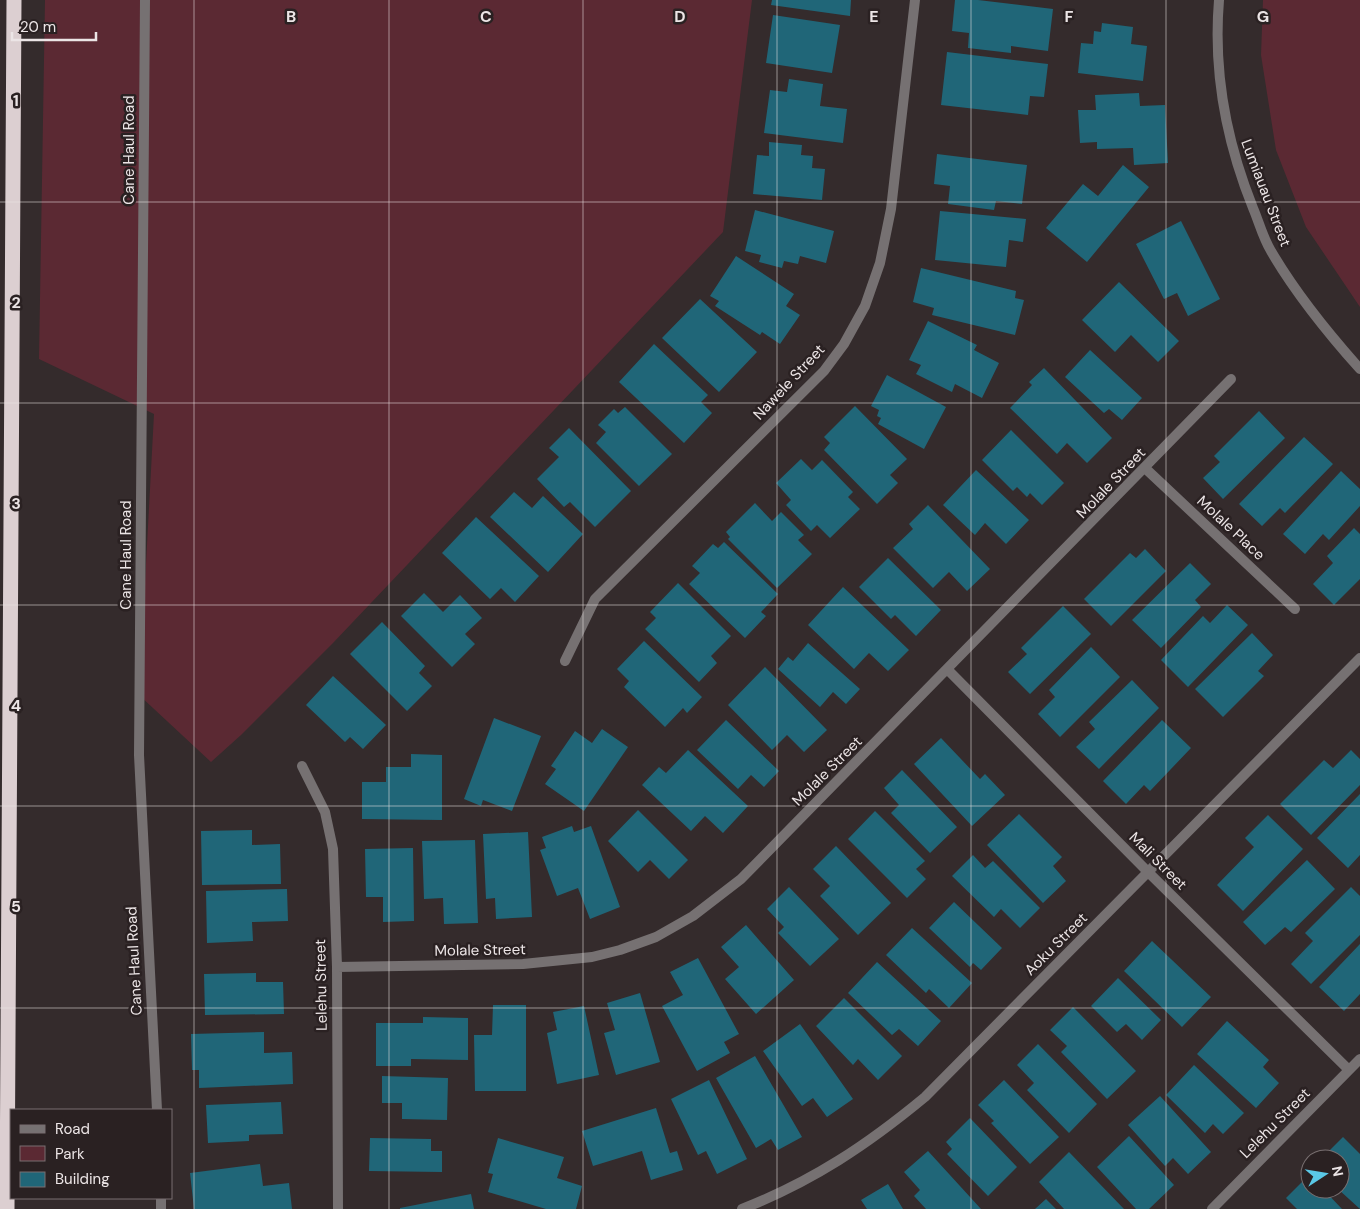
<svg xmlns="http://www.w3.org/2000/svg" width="1360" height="1209" font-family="'DM Sans',sans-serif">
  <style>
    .green { fill: #5b2933 }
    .building { fill: #206678 }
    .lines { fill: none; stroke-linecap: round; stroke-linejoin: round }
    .service { stroke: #767172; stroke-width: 10 }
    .minor { stroke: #767172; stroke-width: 10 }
    .tertiary { stroke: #767172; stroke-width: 10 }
    .motorway { stroke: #dccfd1; stroke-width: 15 }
    .grid { fill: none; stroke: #ece5e6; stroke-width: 1; stroke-opacity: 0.55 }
    .labels { text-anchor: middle; stroke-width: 5; stroke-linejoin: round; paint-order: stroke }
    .street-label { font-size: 15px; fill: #ece5e6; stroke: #2a2122 }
    .grid-label { font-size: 16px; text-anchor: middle; font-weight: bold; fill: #ece5e6; stroke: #2a2122; stroke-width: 5; stroke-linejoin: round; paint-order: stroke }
  </style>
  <rect width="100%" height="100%" fill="#342b2c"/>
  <path class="green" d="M45,0H752L723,232L333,643L241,735L211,762L139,695L154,414L39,359Z
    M1263,0H1360V307L1306,227L1276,150L1261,55Z"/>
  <path class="building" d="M772,0H851L850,16L771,5Z
    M955,0H978L1053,9L1048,51L1011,46V53L968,48L969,33L952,31Z
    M773,15L840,25L832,73L766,63Z
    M1102,23L1133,27L1131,44L1147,46L1143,81L1078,73L1081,43L1093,44L1094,31L1101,32Z
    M947,52L1048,64L1044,97L1030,96L1028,115L941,105Z
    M789,79L823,84L820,106L847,109L843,143L764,133L770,90L787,92Z
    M1139,93L1140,106L1165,105L1168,163L1134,165L1133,148L1097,149V142L1080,143L1078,110H1096L1095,95Z
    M769,142L802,145L801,155L813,156L812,168L825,169L822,200L753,194L757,155L769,156Z
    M937,154L1027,165L1022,204L996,201L994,210L948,204L950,186L934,184Z
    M1123,165L1149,187L1087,262L1046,228L1083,184L1098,196Z
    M755,210L834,231L826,263L800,256L798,264L784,261L782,268L759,262L761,255L745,251Z
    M940,211L1026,219L1023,242L1009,240L1006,267L935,260Z
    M1181,221L1220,299L1188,316L1177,293L1164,299L1136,244Z
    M736,256L794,294L786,306L800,315L780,344L762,332L760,335L715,306L719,301L710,296Z
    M921,268L1016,291L1015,298L1024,300L1015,335L932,315L934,308L913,302Z
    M1119,282L1179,341L1158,362L1131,335L1115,352L1082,320Z
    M700,299L757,352L719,392L662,338Z
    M928,321L977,345L974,350L999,363L982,398L955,384L952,392L916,374L921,365L909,360Z
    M654,344L708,395L701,402L712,413L684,443L619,382Z
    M1090,350L1142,398L1122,420L1109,409L1104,413L1065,377Z
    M1044,368L1112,438L1087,463L1067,443L1057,454L1010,408L1032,385L1029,382Z
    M887,375L946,407L924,449L878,424L881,418L877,416L879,410L871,406Z
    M855,406L907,459L890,475L898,483L877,504L824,450L830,443L824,437Z
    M625,407L672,454L639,486L596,443L606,432L598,425L614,409L618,413Z
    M1259,411L1285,438L1223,499L1203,478L1220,462L1214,456Z
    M569,428L631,491L595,527L570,502L564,507L537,479L559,457L549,448Z
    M1011,430L1064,483L1042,505L1030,493L1027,497L1017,487L1013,491L982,460Z
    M1304,437L1333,464L1285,513L1280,508L1262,526L1239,504Z
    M801,459L812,470L822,460L853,492L848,497L860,509L830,538L817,525L811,531L786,505L791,500L776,483Z
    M976,470L1029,520L1006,544L985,523L975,535L943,505Z
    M1341,471L1360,489V506L1329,540L1323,534L1305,554L1283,534Z
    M514,492L532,508L543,496L583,534L548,572L490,517Z
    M755,503L772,521L781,512L804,535L798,540L812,554L777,588L728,539L730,537L726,532Z
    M928,505L990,569L967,591L949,572L933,588L893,548L913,529L909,524Z
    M476,517L539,576L515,602L501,588L490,599L442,553Z
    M1354,528L1360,534V579L1334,605L1313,584L1333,563L1327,556Z
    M724,542L778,594L761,612L766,616L745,638L689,584L700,573L692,566L713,544L718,548Z
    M1145,549L1166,571L1111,626L1084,599L1130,553L1136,558Z
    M888,558L941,610L916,636L895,615L891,619L859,587Z
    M1190,563L1211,584L1195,600L1201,607L1161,648L1132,620Z
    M678,583L731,636L711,656L717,663L699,682L645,629L656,618L650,612Z
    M843,587L909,650L888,671L869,653L854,669L808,625Z
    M424,593L443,612L460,595L482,618L465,634L475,644L452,667L401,616Z
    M1227,605L1248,625L1188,687L1161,660L1203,616L1210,623Z
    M1063,606L1091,634L1030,694L1008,672L1027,654L1021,648Z
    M382,622L425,666L419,673L432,686L407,711L350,654Z
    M1252,633L1273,655L1258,671L1264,676L1223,717L1195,689Z
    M644,641L702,697L687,713L683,708L665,727L624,687L629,681L617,669Z
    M808,643L860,689L846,704L833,692L820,707L778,669L788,657L793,661Z
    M1091,647L1120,677L1060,737L1038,714L1055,697L1049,690Z
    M765,667L827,730L804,752L787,735L772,750L728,705Z
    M333,676L386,725L363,749L350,737L345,742L306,705Z
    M1132,680L1159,708L1099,769L1076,747L1095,729L1089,722Z
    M494,718L541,736L512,811L483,800L481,806L464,799Z
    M726,720L779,771L764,787L751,775L738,789L697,750Z
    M1162,720L1191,748L1150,791L1144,785L1126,804L1103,781Z
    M602,729L628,747L584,811L545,784L556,769L551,766L575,731L592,743Z
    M941,738L980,779L985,774L1005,795L972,826L914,764Z
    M688,750L748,806L723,833L705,816L691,831L642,785L659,767L666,773Z
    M1351,750L1360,759V785L1311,835L1280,804L1324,760L1333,768Z
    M411,754L442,755V820L362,819V782H386V767H411Z
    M902,770L957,827L930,853L891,813L899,805L884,788Z
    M1360,794V855L1348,868L1317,838Z
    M638,810L688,860L669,879L650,860L638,872L608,841Z
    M875,811L925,861L916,869L926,879L907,898L848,839Z
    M1019,814L1062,857L1053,866L1066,881L1043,903L987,845Z
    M1268,815L1303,849L1243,911L1217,885L1254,847L1245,838Z
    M572,826L574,832L591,826L620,907L590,919L578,888L557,896L540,850L546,848L542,837Z
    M252,830V845L280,844L281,884L202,885L201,831Z
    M528,832L532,917L496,919L495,898L486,899L483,834Z
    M475,840L478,923L444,924L443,898L424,899L422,841Z
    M836,846L891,903L858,935L820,896L830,886L813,869Z
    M413,848L414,921L383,922V897H366L365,849Z
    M973,855L985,868L993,861L1040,908L1020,928L1001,909L994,917L952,876Z
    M1307,860L1335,889L1291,932L1285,927L1265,945L1243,922Z
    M789,887L839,939L810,966L778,933L784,927L767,909Z
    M1351,887L1360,896V935L1311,984L1291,964L1313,941L1305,933Z
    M287,889L288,921L252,922L253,941L207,943L206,891Z
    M954,902L1002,948L981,970L973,963L970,967L929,928Z
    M746,925L794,980L756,1014L725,979L739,967L721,947Z
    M912,928L972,983L949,1008L929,989L926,993L886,955Z
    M1152,941L1211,997L1182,1027L1124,971Z
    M1360,944V994L1344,1011L1319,987Z
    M698,958L739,1034L724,1042L730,1053L697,1071L662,1006L683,995L670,972Z
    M877,962L941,1021L918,1046L899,1029L892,1035L848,993Z
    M256,973V982H283L284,1014L205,1015L204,974Z
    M1118,978L1161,1020L1142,1040L1126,1024L1117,1032L1091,1006Z
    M640,993L660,1062L616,1075L604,1033L615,1030L607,1003Z
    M844,998L902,1056L878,1080L858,1059L853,1065L816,1026Z
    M493,1005H526V1091H475L474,1035H492Z
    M584,1006L599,1075L557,1084L547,1033L557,1030L553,1012Z
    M1073,1007L1136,1071L1107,1099L1061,1052L1067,1046L1050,1030Z
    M423,1017L468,1018V1060L411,1059V1066H376V1023H423Z
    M1227,1021L1269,1060L1263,1067L1279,1083L1256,1108L1197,1054Z
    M800,1024L853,1099L827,1117L813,1098L802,1106L763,1051Z
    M264,1032V1053L292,1052L293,1084L199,1088V1070H192L191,1034Z
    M1038,1044L1097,1104L1069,1133L1027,1090L1034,1083L1017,1065Z
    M755,1056L802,1137L778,1150L771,1139L756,1148L716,1078Z
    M1194,1065L1244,1113L1223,1134L1213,1124L1205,1133L1166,1095Z
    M382,1076L448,1078L447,1120L402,1119V1103H382Z
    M709,1080L747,1159L717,1174L706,1151L698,1155L671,1099Z
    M1004,1080L1059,1137L1030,1164L991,1123L994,1121L978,1105Z
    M1160,1096L1211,1152L1188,1174L1173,1158L1165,1166L1128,1125Z
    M281,1102L283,1134L249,1135V1141L208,1143L206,1105Z
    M656,1108L670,1153L677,1151L683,1170L651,1180L642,1151L593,1166L582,1131Z
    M970,1118L1017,1167L988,1196L947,1154L952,1149L946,1142Z
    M1129,1136L1174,1185L1149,1209H1136L1097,1167Z
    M1343,1137L1360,1154V1209L1338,1189L1340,1159H1321Z
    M370,1138L431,1139V1151H442V1172L369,1171Z
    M498,1138L564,1157L557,1178L582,1186L576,1209H546L488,1192L493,1174L488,1173Z
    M928,1151L981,1209H926L914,1196L920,1190L904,1172Z
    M1069,1152L1124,1209H1064L1039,1182Z
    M260,1164L263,1186L289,1183L292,1209H194L190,1173Z
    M1309,1175L1310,1189H1323L1342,1209H1297L1286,1198Z
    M888,1184L903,1209H867L861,1200Z
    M471,1194L474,1209H400V1208Z
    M1046,1199L1056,1209H1035Z"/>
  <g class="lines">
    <path class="service" d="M145,0L139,755L157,1110
      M161,1198V1209"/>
    <path class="minor" d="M1146,469L1295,609
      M565,661L595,599L824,371L844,344L865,306L880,263L891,209L915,0
      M948,670L1148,872L1349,1070
      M302,766L325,812L333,849L337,967L338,1209
      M337,967L523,964L592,957L620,950L656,937L693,916L741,879L1231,379
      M742,1209C813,1181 867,1145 925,1097L1360,658
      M1212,1209L1360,1059"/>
    <path class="tertiary" d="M1219,0C1213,72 1226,141 1253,208C1259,222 1263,238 1271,251C1296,294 1327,332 1360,369"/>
    <path class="motorway" d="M7,1209L14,0"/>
  </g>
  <path class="grid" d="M194,0V1209M389,0V1209M583,0V1209M777,0V1209M971,0V1209M1166,0V1209M0,202H1360M0,403H1360M0,605H1360M0,806H1360M0,1008H1360"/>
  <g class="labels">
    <g class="street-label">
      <text transform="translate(129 150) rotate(-90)" y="5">Cane Haul Road</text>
      <text transform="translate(1266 193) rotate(69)" y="5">Lumiauau Street</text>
      <text transform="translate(789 382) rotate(-47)" y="5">Nawele Street</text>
      <text transform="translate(1111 483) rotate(-46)" y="5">Molale Street</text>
      <text transform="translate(1231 528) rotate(43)" y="5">Molale Place</text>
      <text transform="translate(126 555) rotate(-90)" y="5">Cane Haul Road</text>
      <text transform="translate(827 771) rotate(-45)" y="5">Molale Street</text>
      <text transform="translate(1158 861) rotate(45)" y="5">Mali Street</text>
      <text transform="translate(1056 944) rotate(-45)" y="5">Aoku Street</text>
      <text transform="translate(480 950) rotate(-1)" y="5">Molale Street</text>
      <text transform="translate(134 961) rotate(-93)" y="5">Cane Haul Road</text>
      <text transform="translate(321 985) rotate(-91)" y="5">Lelehu Street</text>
      <text transform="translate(1275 1123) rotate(-45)" y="5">Lelehu Street</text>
    </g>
  </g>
  <g class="grid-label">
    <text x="291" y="22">B</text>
    <text x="486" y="22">C</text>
    <text x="680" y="22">D</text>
    <text x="874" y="22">E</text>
    <text x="1069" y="22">F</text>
    <text x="1263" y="22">G</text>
    <text x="16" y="106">1</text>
    <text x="16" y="308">2</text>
    <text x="16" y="509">3</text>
    <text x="16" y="711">4</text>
    <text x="16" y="912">5</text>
  </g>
  <rect x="10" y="1109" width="162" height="90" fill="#2a2122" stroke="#786f70"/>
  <rect x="20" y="1125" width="25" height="8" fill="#767172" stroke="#786f70"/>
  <text x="55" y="1134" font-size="15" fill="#ece5e6">Road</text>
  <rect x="20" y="1146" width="25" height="15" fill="#5b2933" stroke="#786f70"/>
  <text x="55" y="1159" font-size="15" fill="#ece5e6">Park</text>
  <rect x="20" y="1172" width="25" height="15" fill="#206678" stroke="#786f70"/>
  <text x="55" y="1184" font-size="15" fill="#ece5e6">Building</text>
  <g transform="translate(1325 1174) rotate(78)"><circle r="24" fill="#2a2122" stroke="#786f70"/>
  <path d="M0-4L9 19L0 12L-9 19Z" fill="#5ac8e6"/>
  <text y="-8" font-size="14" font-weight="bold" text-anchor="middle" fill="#ece5e6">N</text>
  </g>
  <path d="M12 32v8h84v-8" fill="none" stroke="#ece5e6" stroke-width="2.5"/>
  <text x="20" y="32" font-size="15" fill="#ece5e6" stroke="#2a2122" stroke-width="4" paint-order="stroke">20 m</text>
</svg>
